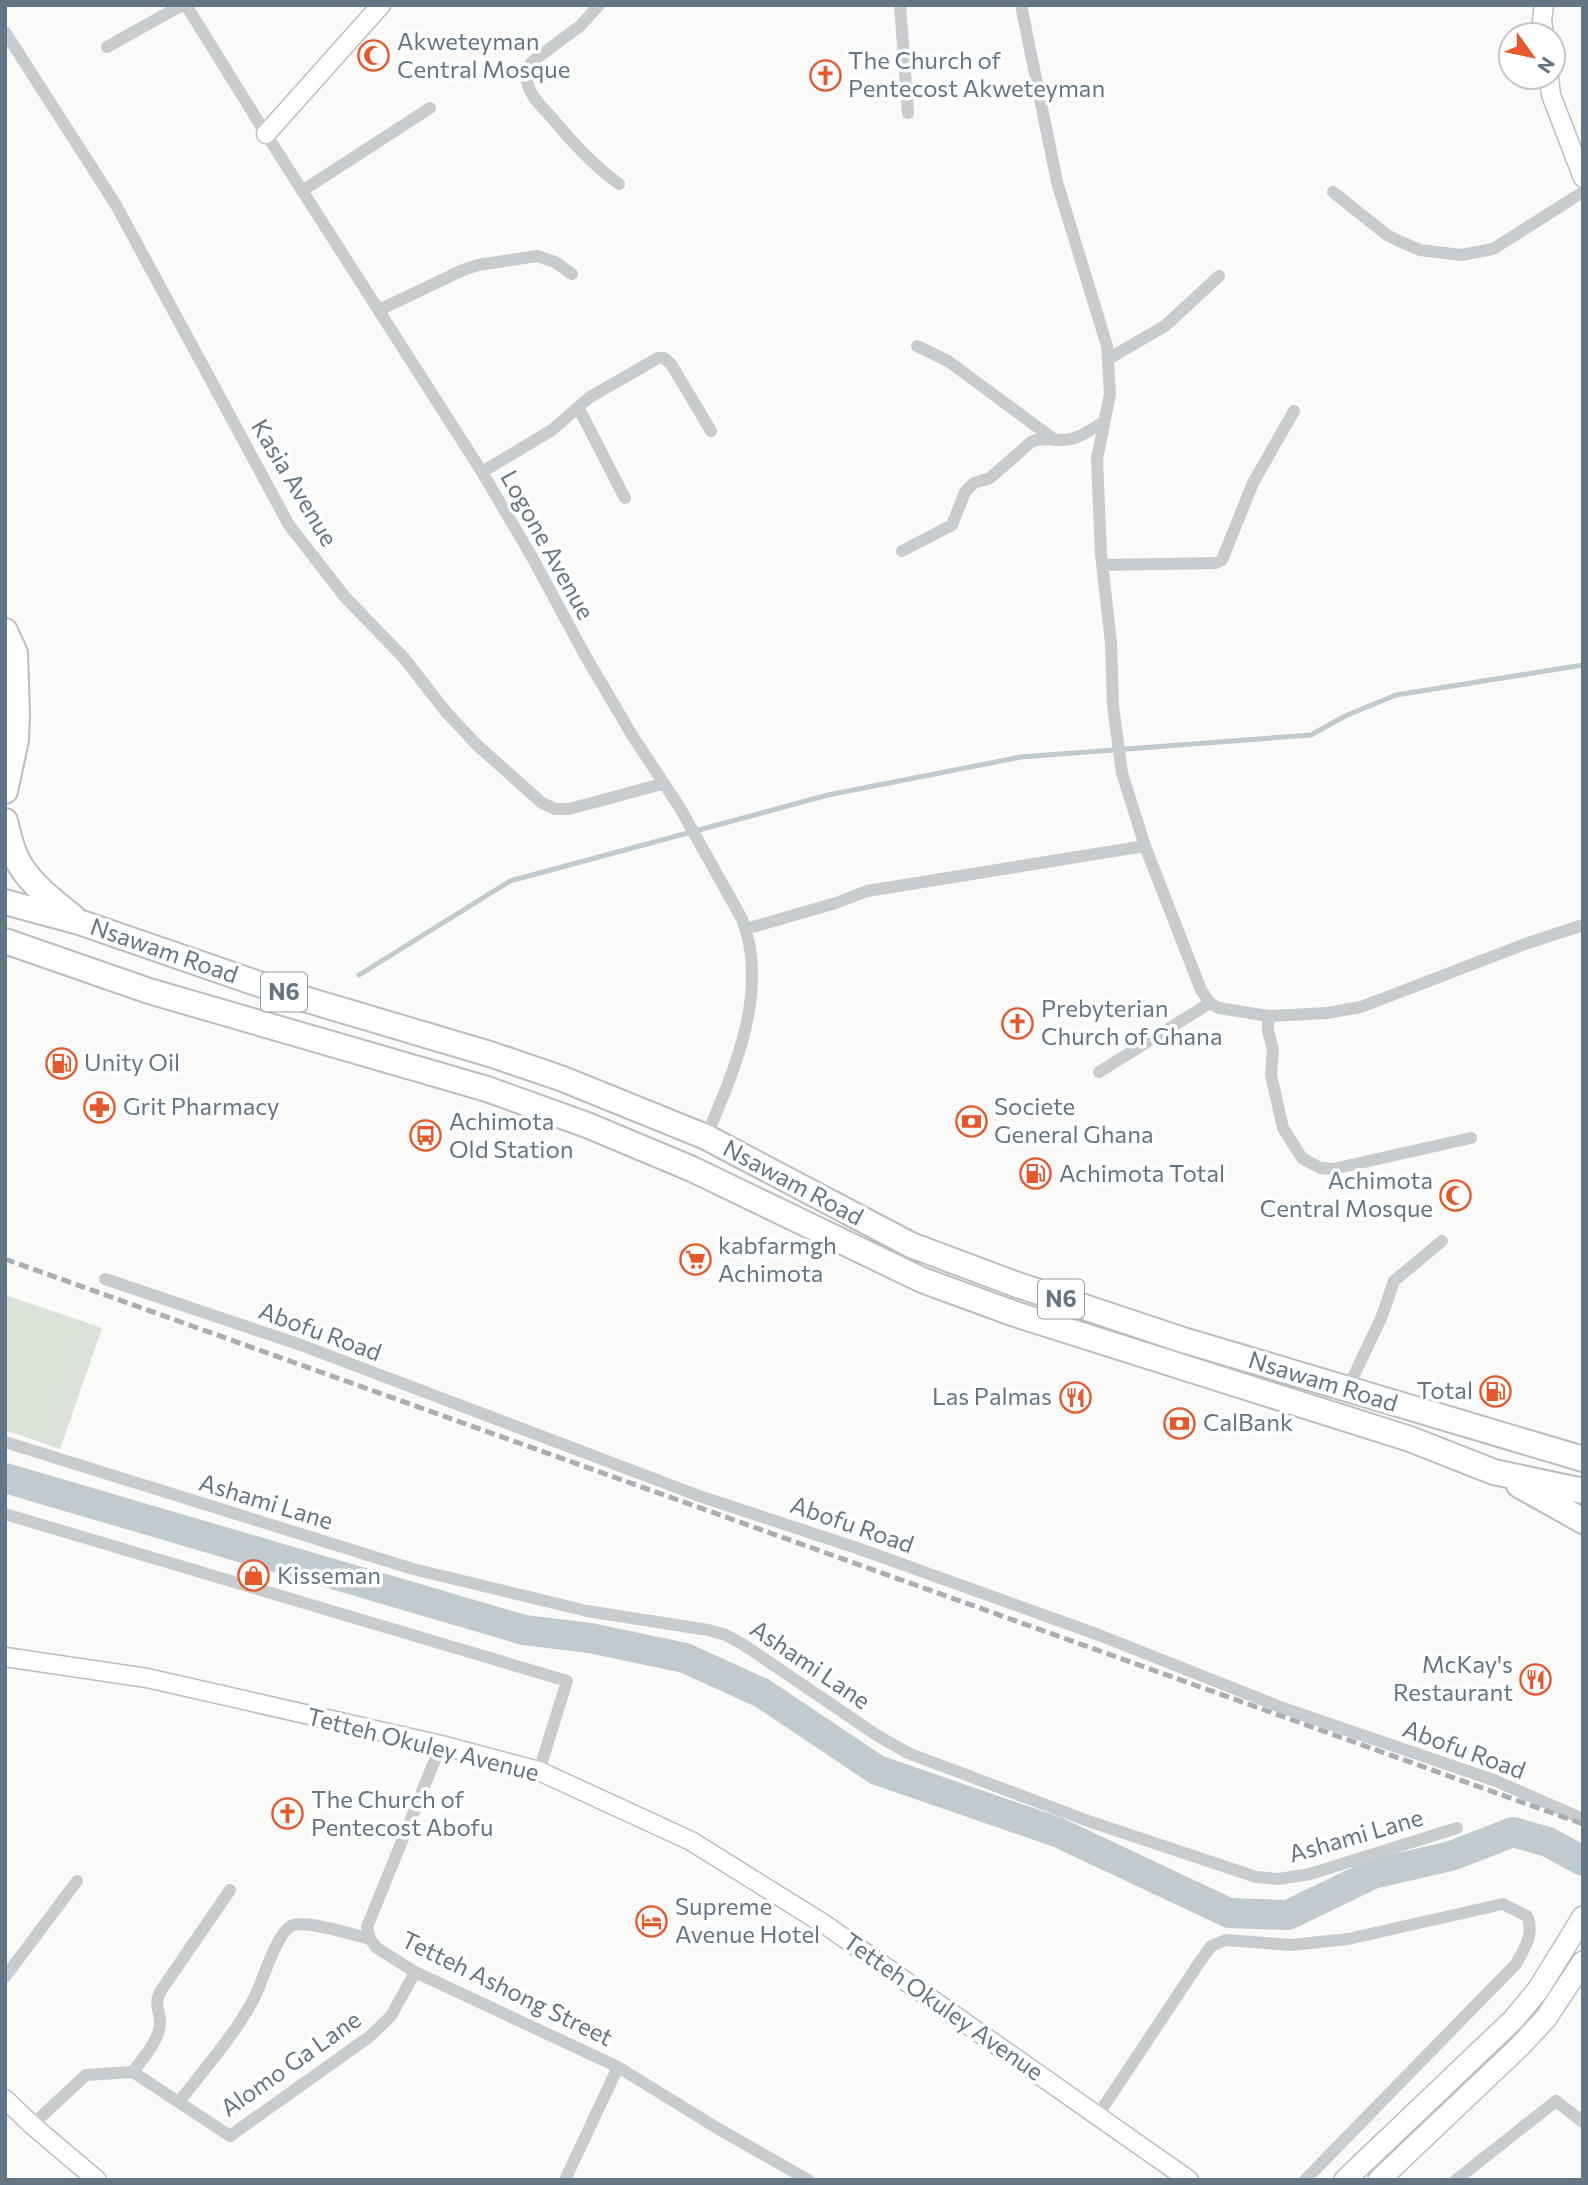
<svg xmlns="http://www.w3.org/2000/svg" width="1588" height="2185" font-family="Commissioner,sans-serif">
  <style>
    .pitch { fill: #dbe2d8 }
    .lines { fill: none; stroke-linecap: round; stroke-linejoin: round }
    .stream { stroke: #c0cbcf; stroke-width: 5 }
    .river { stroke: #c0cbcf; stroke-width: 30 }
    .secondary-casing { stroke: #babfc4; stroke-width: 21 }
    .primary-casing { stroke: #bbbfc3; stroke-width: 24 }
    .highway-casing { stroke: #babec1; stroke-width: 28 }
    .street { stroke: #c8cccf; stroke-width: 12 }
    .secondary { stroke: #fff; stroke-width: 18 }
    .primary { stroke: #fff; stroke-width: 21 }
    .highway { stroke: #fff; stroke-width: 24 }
    .rail { stroke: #a8aeb4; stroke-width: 5; stroke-dasharray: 10 5; stroke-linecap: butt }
    .labels { text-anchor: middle; stroke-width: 7; stroke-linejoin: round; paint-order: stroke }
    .shield { fill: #fff; stroke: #929ea8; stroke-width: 2 }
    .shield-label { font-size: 23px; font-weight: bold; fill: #647583 }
    .poi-label { font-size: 24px; fill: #647583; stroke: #fff; text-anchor: start }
    .street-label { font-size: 24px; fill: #647583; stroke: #fff }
  </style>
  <rect width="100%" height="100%" fill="#fafaf8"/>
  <path class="pitch" d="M5,1295L102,1328L60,1449L5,1430Z"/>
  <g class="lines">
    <path class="stream" d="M359,975L510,881L828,795L1021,757L1311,735L1345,716L1396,695L1583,665"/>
    <path class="river" d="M5,1478L524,1630L590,1638L685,1658L762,1693L877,1770L1057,1832L1229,1913L1288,1915L1373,1874L1451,1856L1513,1832L1548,1842L1583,1861"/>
    <defs>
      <path id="secondary" d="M1544,35L1542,20L1544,5
        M1549,77L1551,95L1583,178
        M266,134L381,5
        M5,1657L147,1678L441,1745L539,1771L691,1841L827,1926L1189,2180
        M5,2099L32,2125L97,2180"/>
      <path id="primary" d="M1345,2180L1513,2020L1538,1990L1583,1917
        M1379,2180L1520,2046L1546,2018L1583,1962"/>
      <path id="highway" d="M5,631L15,653L17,715L16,740L5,791
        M5,821C8,832 10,844 15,855C25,880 52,900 73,917
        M5,902L79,922L291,995L493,1055L563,1079L706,1137L911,1245L1015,1284L1183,1340L1583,1459
        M5,941L149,991L487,1089L587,1125L692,1169L922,1280L1015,1314L1410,1439L1494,1472L1583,1491
        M1519,1485L1583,1521"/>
    </defs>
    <use href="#secondary" class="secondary-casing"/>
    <use href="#primary" class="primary-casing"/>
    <use href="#highway" class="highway-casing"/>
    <path class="street" d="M186,5L266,134L482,472L532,557L586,657L632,735L680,808L742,919C770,990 734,1072 706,1137
      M599,5L580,26L533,61C525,70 525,81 531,92C535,101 545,110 552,118C573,143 593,165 619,184
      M900,5L908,113
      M1021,5L1057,182L1107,346L1110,394L1097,459L1101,554L1111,643L1113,706L1122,773L1145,846L1201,990L1210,1003L1219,1008L1268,1016L1327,1013L1361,1007L1525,944L1583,925
      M5,32L116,205L289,525L345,597L404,658L446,712L477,745L542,803L555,809H569L662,784
      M107,47L182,5
      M302,191L430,108
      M1333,192L1387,235L1399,241L1420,250L1461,255L1493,249L1583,192
      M379,310L463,270L478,265L537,256L555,262L572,274
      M917,346L948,361L1055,440
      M1108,359L1165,326L1219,276
      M578,407L625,498
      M482,472L552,430L590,397L658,358H664L671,364L711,431
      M902,551L952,525L965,492L974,483L990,478L1031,442C1042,437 1052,440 1064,440C1079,439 1092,429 1104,422
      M1102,565L1216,563L1222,560L1253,483L1294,411
      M746,929L836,903L867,891L1145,846
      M1268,1016V1031L1273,1050L1271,1075L1283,1128L1302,1158L1320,1168L1333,1169L1471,1138
      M1099,1072L1210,1003
      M105,1279L301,1345L702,1497L857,1548L1099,1635L1283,1708L1496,1781L1583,1819
      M1347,1390L1382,1316L1394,1281L1442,1241
      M5,1442L413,1569L587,1611L708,1630L726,1635L744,1645L878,1736L908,1753L1091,1822L1256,1877L1279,1879L1310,1874L1457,1828
      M5,1514L567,1681L539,1771
      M441,1745L367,1927L370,1939L377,1948L415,1972L618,2067L717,2128L808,2180
      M5,1977L77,1881
      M133,2072C142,2059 159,2041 160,2024C161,2010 153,2007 160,1992L230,1890
      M179,2102C203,2070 241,2028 257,1992C264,1976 277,1934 291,1926C305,1919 354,1935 370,1939
      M1098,2115L1199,1963L1211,1946L1226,1940L1291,1945L1348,1939L1503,1904L1527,1916C1535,1934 1524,1949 1516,1964L1305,2180
      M32,2125L86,2075L133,2072L230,2136L369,2037L391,2016L415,1972
      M565,2180L618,2067
      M1456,2180L1556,2101L1583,2122"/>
    <use href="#secondary" class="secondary"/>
    <use href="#primary" class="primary"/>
    <use href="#highway" class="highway"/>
    <path class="rail" d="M5,1259L1583,1824"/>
  </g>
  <defs>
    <symbol id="mosque-ring" viewBox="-11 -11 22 22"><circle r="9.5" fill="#fff" stroke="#e6582b" stroke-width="1.5"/><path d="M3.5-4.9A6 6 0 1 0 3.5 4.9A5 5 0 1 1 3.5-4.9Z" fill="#e6582b"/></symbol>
    <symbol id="church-ring" viewBox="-11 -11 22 22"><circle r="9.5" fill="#fff" stroke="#e6582b" stroke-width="1.5"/><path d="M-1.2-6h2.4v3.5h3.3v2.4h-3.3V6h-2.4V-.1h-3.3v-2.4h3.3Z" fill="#e6582b"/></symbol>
    <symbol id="fuel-ring" viewBox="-11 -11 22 22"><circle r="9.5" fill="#fff" stroke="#e6582b" stroke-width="1.5"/><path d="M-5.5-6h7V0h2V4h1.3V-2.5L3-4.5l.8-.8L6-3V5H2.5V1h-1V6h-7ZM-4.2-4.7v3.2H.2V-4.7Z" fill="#e6582b"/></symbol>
    <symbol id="pharmacy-ring" viewBox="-11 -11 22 22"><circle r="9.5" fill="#fff" stroke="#e6582b" stroke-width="1.5"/><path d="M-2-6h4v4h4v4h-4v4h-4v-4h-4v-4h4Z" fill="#e6582b"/></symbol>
    <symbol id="bank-ring" viewBox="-11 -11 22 22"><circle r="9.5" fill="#fff" stroke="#e6582b" stroke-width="1.5"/><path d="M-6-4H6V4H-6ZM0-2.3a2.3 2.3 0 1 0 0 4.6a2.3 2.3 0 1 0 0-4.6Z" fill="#e6582b"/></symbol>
    <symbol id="bus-ring" viewBox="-11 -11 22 22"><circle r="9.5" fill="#fff" stroke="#e6582b" stroke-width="1.5"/><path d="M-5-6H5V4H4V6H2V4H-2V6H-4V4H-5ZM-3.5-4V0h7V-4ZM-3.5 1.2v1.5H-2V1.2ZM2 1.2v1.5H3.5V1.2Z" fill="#e6582b"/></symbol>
    <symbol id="supermarket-ring" viewBox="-11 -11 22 22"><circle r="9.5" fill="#fff" stroke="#e6582b" stroke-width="1.5"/><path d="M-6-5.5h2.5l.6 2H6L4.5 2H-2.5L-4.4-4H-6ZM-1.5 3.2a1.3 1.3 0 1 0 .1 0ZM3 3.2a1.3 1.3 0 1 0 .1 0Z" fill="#e6582b"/></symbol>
    <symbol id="restaurant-ring" viewBox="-11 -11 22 22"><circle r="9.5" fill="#fff" stroke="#e6582b" stroke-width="1.5"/><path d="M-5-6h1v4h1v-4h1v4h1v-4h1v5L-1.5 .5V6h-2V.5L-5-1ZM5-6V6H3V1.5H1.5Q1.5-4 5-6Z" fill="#e6582b"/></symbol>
    <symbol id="shop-ring" viewBox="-11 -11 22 22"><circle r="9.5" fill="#fff" stroke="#e6582b" stroke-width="1.5"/><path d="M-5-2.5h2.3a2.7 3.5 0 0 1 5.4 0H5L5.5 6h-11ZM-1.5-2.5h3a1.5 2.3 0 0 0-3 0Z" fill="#e6582b"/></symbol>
    <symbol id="hotel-ring" viewBox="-11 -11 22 22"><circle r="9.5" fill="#fff" stroke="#e6582b" stroke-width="1.5"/><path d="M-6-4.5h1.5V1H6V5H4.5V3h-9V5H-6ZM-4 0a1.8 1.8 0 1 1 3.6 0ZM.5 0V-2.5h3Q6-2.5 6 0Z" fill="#e6582b"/></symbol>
  </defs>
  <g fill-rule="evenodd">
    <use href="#mosque-ring" x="356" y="38" width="35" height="35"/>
    <use href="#church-ring" x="808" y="58" width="35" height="35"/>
    <use href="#church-ring" x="1000" y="1006" width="35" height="35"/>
    <use href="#fuel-ring" x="44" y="1046" width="35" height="35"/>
    <use href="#pharmacy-ring" x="82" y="1090" width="35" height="35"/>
    <use href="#bank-ring" x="954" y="1104" width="35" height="35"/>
    <use href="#bus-ring" x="408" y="1118" width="35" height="35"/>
    <use href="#fuel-ring" x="1018" y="1156" width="35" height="35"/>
    <use href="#mosque-ring" x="1438" y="1178" width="35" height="35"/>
    <use href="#supermarket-ring" x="678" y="1242" width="35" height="35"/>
    <use href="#fuel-ring" x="1478" y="1374" width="35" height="35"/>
    <use href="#restaurant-ring" x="1058" y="1380" width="35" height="35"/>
    <use href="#bank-ring" x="1162" y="1406" width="35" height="35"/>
    <use href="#shop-ring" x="236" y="1558" width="35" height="35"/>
    <use href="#restaurant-ring" x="1518" y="1662" width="35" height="35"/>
    <use href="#church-ring" x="270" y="1796" width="35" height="35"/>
    <use href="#hotel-ring" x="634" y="1904" width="35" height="35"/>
  </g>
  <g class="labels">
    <g class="shield">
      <rect x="261" y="972.5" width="46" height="39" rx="5"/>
      <rect x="1038" y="1279.5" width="46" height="39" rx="5"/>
    </g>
    <g class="shield-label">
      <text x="284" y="1000">N6</text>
      <text x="1061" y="1307">N6</text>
    </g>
    <g class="poi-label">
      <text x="397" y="50">Akweteyman<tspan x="397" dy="28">Central Mosque</tspan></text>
      <text x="848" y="69">The Church of<tspan x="848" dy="28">Pentecost Akweteyman</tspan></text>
      <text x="1041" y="1017">Prebyterian<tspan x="1041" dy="28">Church of Ghana</tspan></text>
      <text x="84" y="1071">Unity Oil</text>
      <text x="123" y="1115">Grit Pharmacy</text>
      <text x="994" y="1115">Societe<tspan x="994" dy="28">General Ghana</tspan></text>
      <text x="449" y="1130">Achimota<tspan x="449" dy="28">Old Station</tspan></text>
      <text x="1059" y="1182">Achimota Total</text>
      <text x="1433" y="1189" text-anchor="end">Achimota<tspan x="1433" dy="28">Central Mosque</tspan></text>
      <text x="718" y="1254">kabfarmgh<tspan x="718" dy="28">Achimota</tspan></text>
      <text x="1473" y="1399" text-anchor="end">Total</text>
      <text x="1052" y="1405" text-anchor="end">Las Palmas</text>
      <text x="1203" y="1431">CalBank</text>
      <text x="277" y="1584">Kisseman</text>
      <text x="1513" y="1673" text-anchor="end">McKay's<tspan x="1513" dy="28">Restaurant</tspan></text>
      <text x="311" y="1808">The Church of<tspan x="311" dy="28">Pentecost Abofu</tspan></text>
      <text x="675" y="1915">Supreme<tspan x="675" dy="28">Avenue Hotel</tspan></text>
    </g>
    <g class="street-label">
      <text transform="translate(294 483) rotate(59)" y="8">Kasia Avenue</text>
      <text transform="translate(547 545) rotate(61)" y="8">Logone Avenue</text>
      <text transform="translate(164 951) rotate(19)" y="8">Nsawam Road</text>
      <text transform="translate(793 1183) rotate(28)" y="8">Nsawam Road</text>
      <text transform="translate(320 1332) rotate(20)" y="8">Abofu Road</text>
      <text transform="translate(1323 1382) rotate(17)" y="8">Nsawam Road</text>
      <text transform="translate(266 1502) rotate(17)" y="8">Ashami Lane</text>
      <text transform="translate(852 1525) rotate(19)" y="8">Abofu Road</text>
      <text transform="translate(810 1665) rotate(34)" y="8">Ashami Lane</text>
      <text transform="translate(423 1745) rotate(14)" y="8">Tetteh Okuley Avenue</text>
      <text transform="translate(1464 1750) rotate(20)" y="8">Abofu Road</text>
      <text transform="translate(1356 1836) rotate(-16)" y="8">Ashami Lane</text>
      <text transform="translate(507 1989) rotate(26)" y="8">Tetteh Ashong Street</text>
      <text transform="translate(943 2007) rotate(35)" y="8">Tetteh Okuley Avenue</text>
      <text transform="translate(291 2064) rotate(-35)" y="8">Alomo Ga Lane</text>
    </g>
  </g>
  <rect width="1588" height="2185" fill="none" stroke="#647583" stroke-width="14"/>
  <g transform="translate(1532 56) rotate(123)"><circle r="33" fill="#ffffff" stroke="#c1c8cd" stroke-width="2"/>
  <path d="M0-5L12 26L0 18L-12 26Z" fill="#e6582b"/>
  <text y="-10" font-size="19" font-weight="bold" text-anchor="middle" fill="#647583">N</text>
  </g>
</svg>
